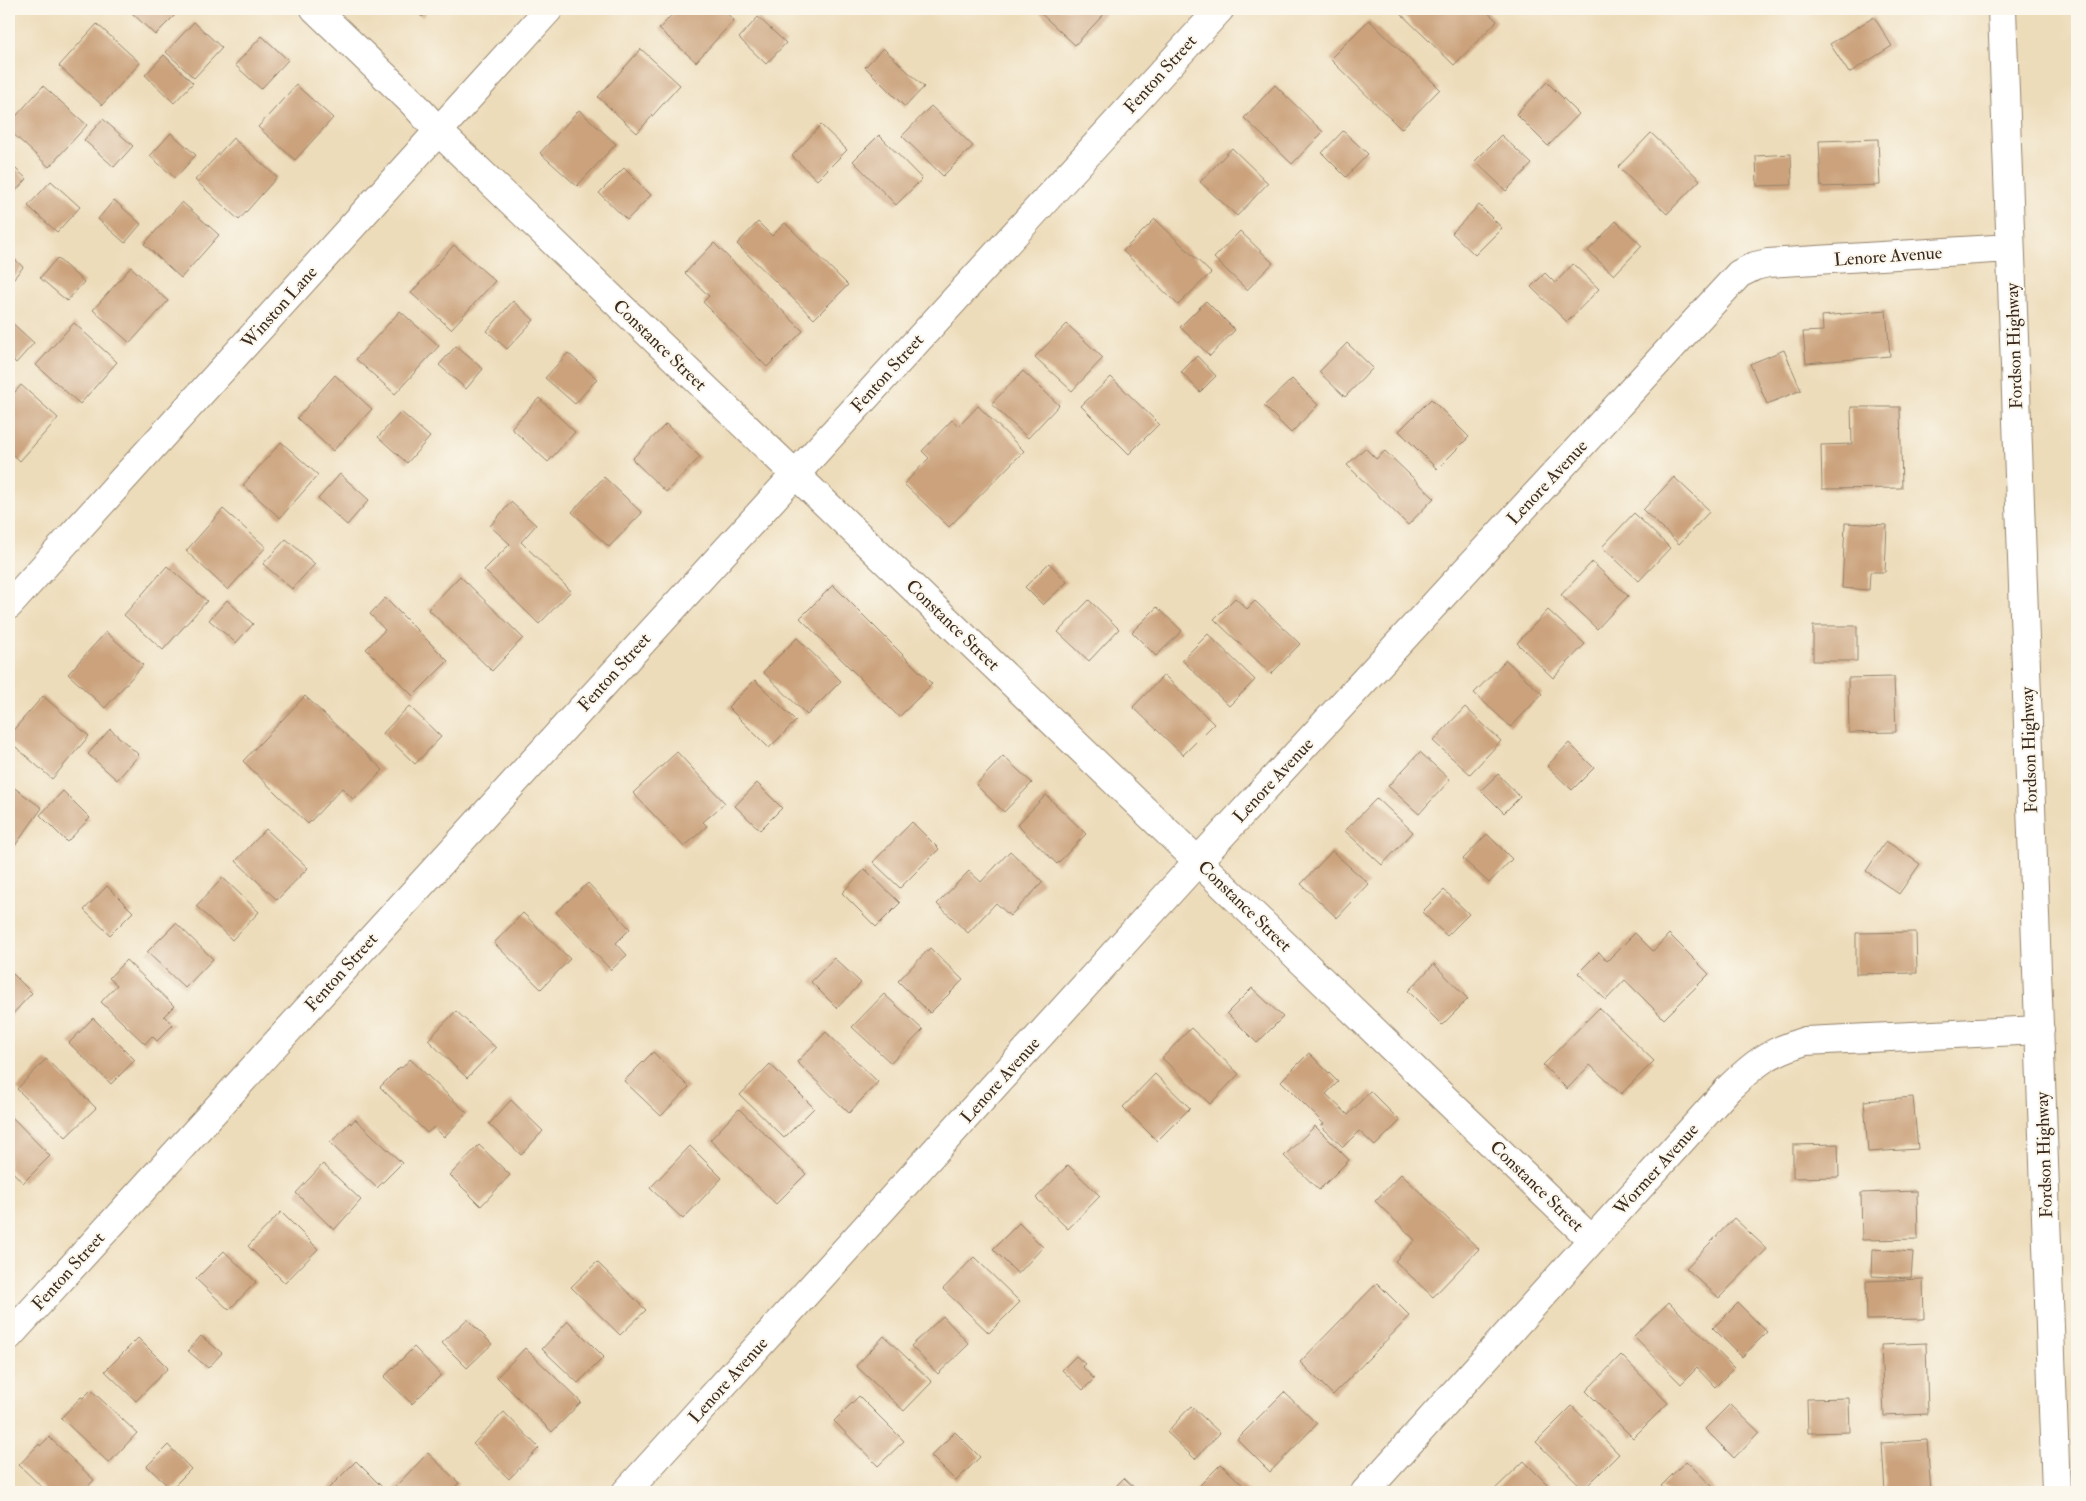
<svg xmlns="http://www.w3.org/2000/svg" width="2086" height="1501" font-family="'IM FELL Double Pica',serif">
  <style>
    .building { fill: #cba27b }
    .lines { fill: none; stroke-linecap: round; stroke-linejoin: round }
    .street-casing { stroke: #94836c; stroke-width: 30 }
    .street { stroke: #fff; stroke-width: 28 }
    .labels { text-anchor: middle; stroke-width: 4; stroke-linejoin: round; paint-order: stroke }
    .street-label { font-size: 18px; fill: #3b2a1e; stroke: #fbf7ec }
  </style>
  <rect width="100%" height="100%" fill="#fbf7ec"/>
  <filter id="ink" filterUnits="userSpaceOnUse"><feTurbulence type="fractalNoise" baseFrequency=".02" numOctaves="2"/><feDisplacementMap in="SourceGraphic" scale="10" xChannelSelector="R" yChannelSelector="G"/><feConvolveMatrix kernelMatrix="1 2 1 2 8 2 1 2 1" color-interpolation-filters="sRGB"/></filter>
  <filter id="wash" filterUnits="userSpaceOnUse"><feTurbulence type="fractalNoise" baseFrequency=".0096" numOctaves="4" result="noise"/><feDisplacementMap in="SourceGraphic" scale="20" xChannelSelector="R" yChannelSelector="G"/><feGaussianBlur stdDeviation="1.12" result="paint"/><feColorMatrix in="noise" values="0 0 0 0 0 0 0 0 0 0 0 0 0 0 0 0 0 1.4 0 .05"/><feComposite in="paint" operator="in"/></filter>
  <g filter="url(#wash)">
    <rect width="100%" height="100%" fill="#eddcba"/>
    <g id="blocks">
      <path class="building" d="M128,9H181L155,35Z
        M413,9H430L422,17Z
        M677,9H722L734,20L696,62L659,29Z
        M1036,9H1102L1106,12L1075,45Z
        M1396,9H1484L1497,21L1454,65Z
        M758,17L786,43L766,64L739,38Z
        M1874,17L1892,46L1849,73L1830,44Z
        M1369,20L1440,89L1401,129L1330,59Z
        M194,22L222,48L194,78L166,52Z
        M97,24L140,63L102,105L59,66Z
        M262,36L288,60L261,89L235,65Z
        M883,48L924,87L905,107L865,67Z
        M641,49L680,85L637,133L598,97Z
        M164,55L193,83L174,103L145,75Z
        M1547,82L1579,114L1548,146L1516,114Z
        M296,85L333,118L295,160L258,127Z
        M1275,85L1323,132L1292,164L1244,118Z
        M43,86L87,125L49,167L9,130V124Z
        M931,106L973,146L943,176L902,136Z
        M579,110L616,144L577,186L540,153Z
        M103,119L133,146L114,167L84,140Z
        M821,125L847,150L817,180L792,156Z
        M1343,131L1368,154L1346,177L1322,153Z
        M171,133L196,155L175,178L150,156Z
        M1651,133L1700,180L1667,214L1618,167Z
        M879,135L922,179L896,205L853,161Z
        M1501,135L1532,164L1506,191L1475,161Z
        M233,138L277,177L239,220L195,180Z
        M1878,139L1880,185L1821,187L1819,141Z
        M1232,148L1268,183L1237,216L1200,182Z
        M1791,154L1792,185L1757,186L1756,156Z
        M9,163L27,179L9,198Z
        M624,168L651,195L627,220L599,193Z
        M51,181L80,207L57,232L28,206Z
        M114,200L141,224L125,243L98,219Z
        M182,202L219,235L181,278L144,244Z
        M1479,205L1502,228L1475,255L1452,233Z
        M1155,219L1211,273L1178,305L1123,251Z
        M1616,221L1642,246L1614,275L1588,251Z
        M758,222L772,236L785,223L848,285L814,319L737,244Z
        M1240,231L1273,263L1247,290L1214,258Z
        M714,243L803,331L767,367L703,302L709,296L685,273Z
        M454,245L495,281L451,329L411,293Z
        M9,254L23,267L9,284Z
        M57,258L84,282L67,301L40,278Z
        M1573,264L1599,289L1567,322L1531,287L1545,273L1555,283Z
        M131,267L168,301L130,343L93,310Z
        M513,301L534,320L507,349L487,331Z
        M1206,301L1235,330L1210,356L1180,327Z
        M1886,310L1890,356L1806,363L1803,332L1823,331L1822,316Z
        M400,311L439,346L395,394L356,359Z
        M9,320L34,343L16,363L9,356Z
        M74,323L117,362L80,404L36,365Z
        M1067,324L1103,358L1072,391L1035,357Z
        M1347,343L1373,368L1345,397L1319,372Z
        M456,346L483,369L466,389L439,365Z
        M1784,350L1801,390L1767,404L1750,364Z
        M568,353L597,379L575,404L545,378Z
        M1197,356L1216,376L1200,392L1181,372Z
        M1023,371L1059,405L1028,438L991,404Z
        M335,375L372,409L333,451L297,418Z
        M1111,377L1159,424L1129,454L1081,406Z
        M1292,379L1318,405L1291,433L1264,406Z
        M21,385L58,418L20,461L9,451V399Z
        M539,398L575,432L548,462L511,428Z
        M1431,399L1469,437L1437,469L1399,431Z
        M978,406L1024,451L949,527L904,484L929,458L922,451L952,420L959,426Z
        M1851,407H1900L1902,488L1822,489L1821,445L1852,444Z
        M401,412L430,437L407,463L378,437Z
        M666,424L700,457L666,492L632,459Z
        M281,442L318,475L280,518L243,485Z
        M1365,448L1376,459L1385,451L1434,498L1408,525L1347,465Z
        M340,474L369,500L347,525L318,499Z
        M604,477L642,513L609,547L572,512Z
        M1674,477L1710,511L1679,544L1643,510Z
        M511,502L536,525L521,542L571,591L539,624L484,570L510,544L490,526Z
        M223,509L266,547L228,590L186,551Z
        M1634,513L1670,548L1639,581L1602,547Z
        M1845,523L1887,525L1885,572H1870L1869,590L1842,588Z
        M286,539L315,564L292,589L263,564Z
        M1592,562L1628,596L1597,629L1561,595Z
        M1049,563L1067,582L1043,605L1025,587Z
        M167,566L207,601L163,650L124,615Z
        M460,576L523,638L492,671L428,609Z
        M833,585L932,684L899,717L800,618Z
        M385,598L448,661L413,696L366,649L385,630L370,614Z
        M1235,598L1247,609L1255,601L1300,644L1271,674L1214,619Z
        M227,600L253,624L236,643L209,620Z
        M1089,600L1119,629L1089,661L1058,632Z
        M1157,607L1182,631L1156,656L1132,632Z
        M1548,610L1585,644L1553,678L1517,643Z
        M1813,626H1857V661H1813Z
        M106,632L143,665L105,708L68,674Z
        M1208,634L1255,680L1229,706L1182,660Z
        M797,638L841,681L807,715L763,672Z
        M1506,660L1542,694L1511,727L1474,693Z
        M1164,675L1214,724L1183,755L1133,707Z
        M1894,677L1896,732L1849,733L1848,678Z
        M755,680L796,721L769,748L728,707Z
        M43,696L89,736L52,779L9,741V735Z
        M305,696L383,770L354,800L342,788L308,824L243,761Z
        M409,706L441,737L415,764L383,733Z
        M1465,707L1501,741L1470,774L1433,741Z
        M110,729L139,755L117,780L88,754Z
        M1569,743L1594,768L1572,790L1547,766Z
        M677,752L725,803L703,822L707,826L684,847L633,793Z
        M1420,752L1450,780L1419,814L1388,786Z
        M1003,756L1032,783L1004,812L976,785Z
        M1498,774L1520,797L1504,813L1481,790Z
        M757,783L782,808L760,830L735,806Z
        M9,784L42,808L9,854Z
        M63,791L90,818L67,842L40,815Z
        M1046,795L1086,834L1057,864L1017,825Z
        M1377,798L1413,832L1382,865L1345,831Z
        M912,822L939,849L900,888L873,862Z
        M266,829L308,868L277,900L236,861Z
        M1487,834L1512,859L1489,883L1463,859Z
        M1886,841L1920,864L1899,894L1866,871Z
        M1010,851L1043,882L1010,916L996,903L968,933L937,904L969,871L981,882Z
        M1332,851L1369,884L1337,918L1301,884Z
        M865,869L900,903L876,927L842,893Z
        M223,878L259,912L232,940L196,906Z
        M588,883L630,929L616,943L627,955L611,970L556,912Z
        M107,886L133,912L110,935L84,910Z
        M1444,890L1469,914L1447,936L1422,912Z
        M523,913L570,959L541,989L494,943Z
        M176,923L213,959L185,988L147,952Z
        M1916,932L1917,973L1856,974V933Z
        M1635,933L1653,951L1669,934L1709,974L1664,1019L1625,980L1606,1000L1578,973L1599,952L1607,961Z
        M930,948L963,980L930,1013L898,981Z
        M834,958L861,983L837,1008L811,982Z
        M126,960L174,1006L164,1016L173,1025L157,1041L152,1036L145,1044L101,1002L117,985L109,978Z
        M1434,964L1468,999L1442,1025L1408,991Z
        M9,970L32,993L9,1018Z
        M1252,988L1283,1017L1257,1043L1227,1013Z
        M884,994L923,1030L891,1063L852,1027Z
        M1599,1008L1654,1061L1621,1094L1590,1065L1567,1089L1543,1065Z
        M456,1011L496,1048L467,1078L428,1040Z
        M93,1018L135,1060L111,1084L69,1043Z
        M1191,1028L1239,1074L1210,1104L1162,1058Z
        M826,1032L878,1082L849,1113L797,1062Z
        M653,1052L689,1087L661,1116L624,1081Z
        M1309,1053L1338,1082L1326,1094L1348,1115L1370,1091L1400,1121L1375,1146L1359,1131L1343,1147L1321,1126L1324,1124L1281,1081Z
        M46,1059L96,1108L66,1137L17,1089Z
        M410,1059L467,1113L444,1137L434,1127L427,1133L380,1087L400,1067L402,1068Z
        M770,1064L814,1108L784,1138L740,1095Z
        M1155,1074L1190,1108L1157,1141L1123,1107Z
        M1913,1097L1918,1149L1868,1152L1864,1101Z
        M511,1100L543,1131L521,1155L489,1124Z
        M739,1109L806,1174L776,1204L710,1140Z
        M9,1114L50,1156L23,1183L9,1168Z
        M355,1119L402,1163L377,1188L330,1143L350,1122L351,1124Z
        M1315,1126L1349,1160L1319,1190L1284,1156Z
        M1838,1144L1839,1177L1793,1178V1145Z
        M479,1145L510,1175L481,1206L450,1175Z
        M690,1146L722,1178L683,1219L650,1188Z
        M323,1164L361,1200L334,1230L296,1193Z
        M1068,1165L1100,1196L1068,1229L1036,1198Z
        M1401,1174L1479,1249L1433,1297L1395,1261L1415,1240L1375,1201Z
        M1917,1191L1918,1239L1862,1240L1861,1193Z
        M281,1212L318,1249L285,1283L248,1246Z
        M1734,1218L1767,1249L1719,1298L1686,1268Z
        M1019,1223L1043,1247L1018,1274L993,1249Z
        M1873,1249L1913,1252L1911,1278L1872,1276Z
        M224,1251L256,1282L229,1310L196,1279Z
        M974,1257L1020,1302L989,1333L943,1289Z
        M597,1262L646,1310L620,1335L571,1287Z
        M1923,1279L1924,1319L1867,1320L1866,1281Z
        M1377,1283L1410,1316L1333,1395L1300,1362Z
        M1669,1302L1734,1368L1715,1387L1697,1368L1681,1384L1634,1336Z
        M1738,1303L1767,1332L1742,1357L1713,1328Z
        M943,1316L969,1344L938,1374L911,1346Z
        M467,1319L492,1344L467,1368L442,1343Z
        M568,1321L604,1357L578,1383L542,1349Z
        M201,1336L222,1353L208,1368L188,1351Z
        M884,1336L932,1382L904,1411L856,1366Z
        M138,1338L168,1368L136,1401L105,1371Z
        M1926,1343L1928,1414L1884,1416L1881,1345Z
        M414,1347L441,1375L412,1404L384,1377Z
        M525,1348L581,1402L552,1432L497,1377Z
        M1621,1355L1668,1403L1633,1438L1586,1391Z
        M1076,1356L1085,1364L1082,1366L1094,1379L1083,1390L1062,1370Z
        M91,1390L137,1433L109,1463L61,1418L81,1397L83,1398Z
        M1284,1392L1317,1424L1270,1472L1237,1439Z
        M859,1396L904,1441L878,1466L834,1421Z
        M1849,1398L1850,1432L1808,1433L1807,1399Z
        M1730,1404L1759,1432L1734,1458L1705,1429Z
        M1191,1406L1220,1433L1195,1459L1167,1432Z
        M1572,1406L1619,1454L1584,1489L1536,1442Z
        M504,1412L539,1448L509,1479L473,1444Z
        M955,1432L980,1457L956,1481L931,1456Z
        M49,1437L94,1480L83,1492H47L19,1465L39,1444L40,1446Z
        M1927,1440L1931,1492H1885L1882,1443Z
        M168,1445L191,1469L171,1489L147,1466Z
        M428,1453L459,1483L450,1492H390Z
        M356,1461L387,1492L326,1491Z
        M1524,1461L1555,1492H1492Z
        M1686,1461L1716,1490L1713,1492H1668L1661,1486Z
        M1221,1464L1250,1492H1193Z
        M1124,1478L1139,1492H1110Z"/>
    </g>
  </g>
  <g filter="url(#ink)">
    <use href="#blocks" fill-opacity="0" stroke="#94836c" stroke-width="1"/>
    <g class="lines">
      <defs>
        <path id="street" d="M315,9L413,103L438,131L1592,1240
          M2002,9L2056,1492
          M9,605L549,9
          M9,1336L1220,9
          M626,1492L1198,861L1739,274L1755,266L1768,263L2010,248
          M1365,1492L1728,1089C1756,1062 1768,1053 1805,1041L2040,1030"/>
      </defs>
      <use href="#street" class="street-casing"/>
      <use href="#street" class="street"/>
    </g>
  </g>
  <g class="labels">
    <g class="street-label">
      <text transform="translate(1160 74) rotate(-48)" y="6">Fenton Street</text>
      <text transform="translate(1888 256) rotate(-4)" y="6">Lenore Avenue</text>
      <text transform="translate(279 307) rotate(-48)" y="6">Winston Lane</text>
      <text transform="translate(660 345) rotate(44)" y="6">Constance Street</text>
      <text transform="translate(2014 346) rotate(-92)" y="6">Fordson Highway</text>
      <text transform="translate(887 373) rotate(-48)" y="6">Fenton Street</text>
      <text transform="translate(1547 482) rotate(-47)" y="6">Lenore Avenue</text>
      <text transform="translate(953 625) rotate(44)" y="6">Constance Street</text>
      <text transform="translate(614 672) rotate(-48)" y="6">Fenton Street</text>
      <text transform="translate(2029 750) rotate(-92)" y="6">Fordson Highway</text>
      <text transform="translate(1273 780) rotate(-47)" y="6">Lenore Avenue</text>
      <text transform="translate(1245 906) rotate(44)" y="6">Constance Street</text>
      <text transform="translate(341 972) rotate(-48)" y="6">Fenton Street</text>
      <text transform="translate(1000 1080) rotate(-48)" y="6">Lenore Avenue</text>
      <text transform="translate(2044 1155) rotate(-92)" y="6">Fordson Highway</text>
      <text transform="translate(1656 1169) rotate(-48)" y="6">Wormer Avenue</text>
      <text transform="translate(1537 1186) rotate(44)" y="6">Constance Street</text>
      <text transform="translate(68 1271) rotate(-48)" y="6">Fenton Street</text>
      <text transform="translate(728 1380) rotate(-48)" y="6">Lenore Avenue</text>
    </g>
  </g>
  <rect width="2086" height="1501" fill="none" stroke="#fbf7ec" stroke-width="30"/>
</svg>
